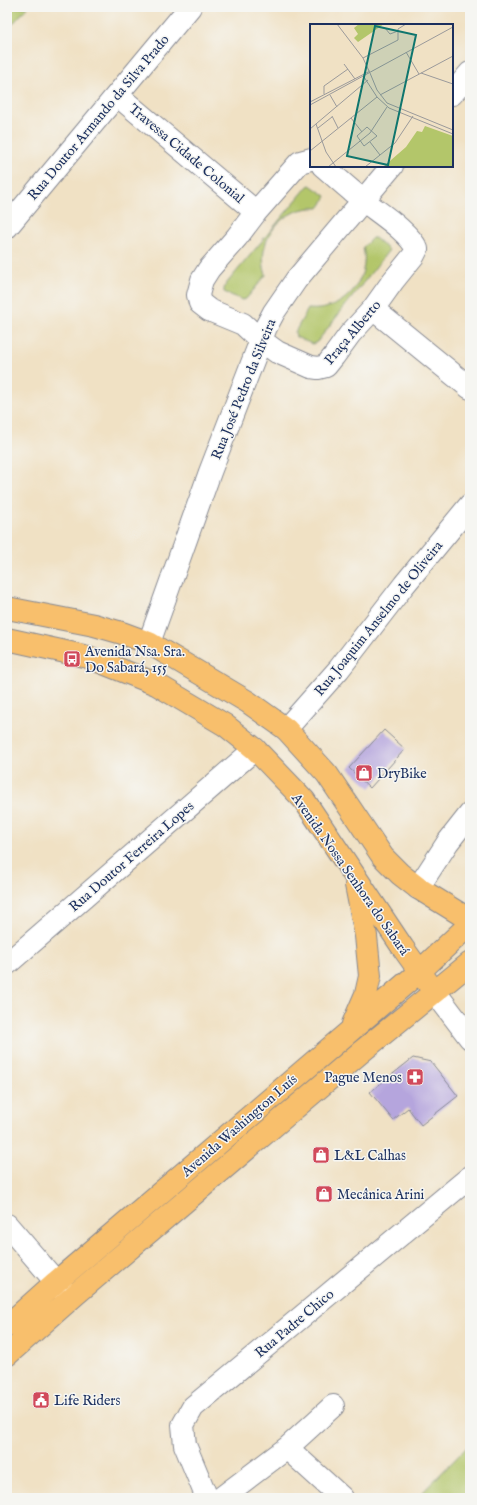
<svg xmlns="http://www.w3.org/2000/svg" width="477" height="1505" font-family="'IM FELL English',serif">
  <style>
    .green { fill: #b3c66a; stroke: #677a64 }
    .building { fill: #b5a5dd }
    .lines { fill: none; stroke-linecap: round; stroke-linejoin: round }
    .minor-casing { stroke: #868891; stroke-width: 24 }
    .tertiary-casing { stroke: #868891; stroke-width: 24 }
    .primary-casing { stroke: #868891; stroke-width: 24 }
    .minor { stroke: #fff; stroke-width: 22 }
    .tertiary { stroke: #fff; stroke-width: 22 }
    .primary { stroke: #f8bf6c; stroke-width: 22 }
    .labels { text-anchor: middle; stroke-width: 3; stroke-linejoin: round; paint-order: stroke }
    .street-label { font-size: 14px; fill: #1b2f5e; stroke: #f6f6f2 }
    .poi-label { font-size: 14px; fill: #1b2f5e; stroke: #f6f6f2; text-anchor: start }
    .inset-road { fill: none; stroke: #9b9a9b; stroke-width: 1 }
    .view { fill: #0f766e; fill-opacity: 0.15; stroke: #0f766e; stroke-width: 2 }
    .inset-edge { fill: none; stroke: #1b2f5e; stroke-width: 2 }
  </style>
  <rect width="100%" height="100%" fill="#f6f6f2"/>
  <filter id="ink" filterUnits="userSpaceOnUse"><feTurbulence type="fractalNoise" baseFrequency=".025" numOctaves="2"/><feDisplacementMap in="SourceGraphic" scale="8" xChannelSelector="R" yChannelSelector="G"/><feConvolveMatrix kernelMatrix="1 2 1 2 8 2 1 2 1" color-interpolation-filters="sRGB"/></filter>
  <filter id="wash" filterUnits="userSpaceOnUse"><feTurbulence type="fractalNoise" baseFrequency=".012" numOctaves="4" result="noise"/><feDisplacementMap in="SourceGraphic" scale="16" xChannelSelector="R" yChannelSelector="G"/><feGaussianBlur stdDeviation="0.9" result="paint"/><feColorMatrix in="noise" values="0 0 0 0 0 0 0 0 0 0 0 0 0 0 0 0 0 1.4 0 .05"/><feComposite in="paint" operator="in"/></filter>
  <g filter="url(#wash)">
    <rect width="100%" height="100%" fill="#f0e1c4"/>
    <path class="green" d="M7,7H28L7,30Z
      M310,185L326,196L322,204L319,208C283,205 254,240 266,275L246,299L242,300L224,292V289L226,284L308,186Z
      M372,238H375L389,250L317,342L312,344L296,337L295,332L308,309C343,313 371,280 363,247Z
      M470,1444V1498H417Z"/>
    <g id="blocks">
      <path class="building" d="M384,730L405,749L370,788L349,768Z
        M413,1058L431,1062L458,1096L421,1125L408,1108L393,1120L370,1092Z"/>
    </g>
  </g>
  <g filter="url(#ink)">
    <use href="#blocks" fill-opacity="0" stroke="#868891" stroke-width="1"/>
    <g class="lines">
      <defs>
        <path id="minor" d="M452,94L470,73
          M117,95L256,212
          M311,159L300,162L256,212L237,237L209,269L202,280L198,295L200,303L209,310L243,324L259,339L277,352L311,367L318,368L326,366L334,356L350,334L373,309L393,281L414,255L417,249C408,231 379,213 364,201C350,190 337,178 323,166
          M7,227L190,7
          M373,309L470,388
          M149,643L210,472L266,327L274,312L296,280L392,166
          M286,729L339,669L404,585L470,505
          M418,888L448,842L470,814
          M7,964L255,749
          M7,1225L69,1297
          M287,1448L333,1406
          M207,1498L185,1445L183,1425L193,1407L470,1177
          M221,1498L287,1448L342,1498"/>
        <path id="tertiary" d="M435,992L470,1038"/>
        <path id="primary" d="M7,608L94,625L122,633L149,643L248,702L286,729L327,774L383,857L400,874L418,888L470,920
          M7,639L88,657L156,684L225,725L255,749L304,800L403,948L428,983
          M353,1024L366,994L370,976L366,936L356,885
          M7,1326L56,1282L419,972L470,924
          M7,1355L76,1294L361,1052L470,963"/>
      </defs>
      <use href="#minor" class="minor-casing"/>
      <use href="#tertiary" class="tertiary-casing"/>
      <use href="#primary" class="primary-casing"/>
      <use href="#minor" class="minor"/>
      <use href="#tertiary" class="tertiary"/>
      <use href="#primary" class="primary"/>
    </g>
  </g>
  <defs>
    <symbol id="bus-square" viewBox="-11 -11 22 22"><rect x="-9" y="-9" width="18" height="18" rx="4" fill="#d1495b" stroke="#f6f6f2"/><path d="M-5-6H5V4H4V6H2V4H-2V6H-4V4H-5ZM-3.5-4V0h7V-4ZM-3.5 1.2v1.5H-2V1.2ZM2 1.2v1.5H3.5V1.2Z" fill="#fff"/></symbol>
    <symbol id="shop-square" viewBox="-11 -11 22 22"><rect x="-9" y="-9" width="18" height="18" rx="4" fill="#d1495b" stroke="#f6f6f2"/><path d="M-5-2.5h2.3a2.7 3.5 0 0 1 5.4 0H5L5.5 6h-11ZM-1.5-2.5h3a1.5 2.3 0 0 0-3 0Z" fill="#fff"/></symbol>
    <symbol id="pharmacy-square" viewBox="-11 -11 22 22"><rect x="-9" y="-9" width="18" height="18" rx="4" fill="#d1495b" stroke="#f6f6f2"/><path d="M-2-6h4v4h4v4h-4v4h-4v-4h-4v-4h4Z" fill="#fff"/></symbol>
    <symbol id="civic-square" viewBox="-11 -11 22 22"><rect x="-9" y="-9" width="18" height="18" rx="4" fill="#d1495b" stroke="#f6f6f2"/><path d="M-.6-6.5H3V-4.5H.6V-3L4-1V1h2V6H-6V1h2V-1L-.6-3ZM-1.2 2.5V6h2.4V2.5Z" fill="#fff"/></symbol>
  </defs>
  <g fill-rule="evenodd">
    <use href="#bus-square" x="62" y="649" width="20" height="20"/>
    <use href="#shop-square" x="354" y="763" width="20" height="20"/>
    <use href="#pharmacy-square" x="405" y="1067" width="20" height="20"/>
    <use href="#shop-square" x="311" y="1145" width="20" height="20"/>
    <use href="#shop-square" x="314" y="1184" width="20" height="20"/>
    <use href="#civic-square" x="31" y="1390" width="20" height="20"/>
  </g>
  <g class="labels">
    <g class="street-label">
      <text transform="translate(98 117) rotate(-50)" y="5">Rua Doutor Armando da Silva Prado</text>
      <text transform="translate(187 153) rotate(40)" y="5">Travessa Cidade Colonial</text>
      <text transform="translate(352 332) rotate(-50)" y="5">Praça Alberto</text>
      <text transform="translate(243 389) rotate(-68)" y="5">Rua José Pedro da Silveira</text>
      <text transform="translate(378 618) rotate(-51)" y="5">Rua Joaquim Anselmo de Oliveira</text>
      <text transform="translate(131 856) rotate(-41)" y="5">Rua Doutor Ferreira Lopes</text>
      <text transform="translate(351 874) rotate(55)" y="5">Avenida Nossa Senhora do Sabará</text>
      <text transform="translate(239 1125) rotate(-41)" y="5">Avenida Washington Luís</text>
      <text transform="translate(294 1323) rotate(-40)" y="5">Rua Padre Chico</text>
    </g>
    <g class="poi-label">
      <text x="85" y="656">Avenida Nsa. Sra.<tspan x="85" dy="16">Do Sabará, 155</tspan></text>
      <text x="377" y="778">DryBike</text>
      <text x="402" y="1082" text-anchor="end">Pague Menos</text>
      <text x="334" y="1160">L&amp;L Calhas</text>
      <text x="337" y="1199">Mecânica Arini</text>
      <text x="54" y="1405">Life Riders</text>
    </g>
  </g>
  <g transform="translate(310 24)">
    <rect width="143" height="143" fill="#f0e1c4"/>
    <path d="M49,0H74L48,18L44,14L48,10L44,4ZM115,102L143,112V143H73L96,123L107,107L112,108Z" fill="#b3c66a"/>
    <path class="inset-road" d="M27,0L53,34L59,47M75,4L80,10L88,7M96,28L109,50M53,34L88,16V5L96,0M34,40L45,55M60,49L67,66L77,79L143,106M111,49L143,60M54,53L67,73L79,84L143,110M14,70V62L38,45M20,71L27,83M70,71L143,32M0,78L60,47M0,81L143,3M22,92L28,104M41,94L52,108M6,100L16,128L26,143M57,103L67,112L54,122L47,112ZM8,104L22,93M0,105L58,56M60,118L70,131M0,127L67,73M18,143L60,109L77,83M55,143L85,119L103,92"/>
    <path class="view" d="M65,2L106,11L78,141L37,132Z"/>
    <rect width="143" height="143" class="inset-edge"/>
  </g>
  <rect width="477" height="1505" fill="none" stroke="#f6f6f2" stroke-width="24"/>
</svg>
